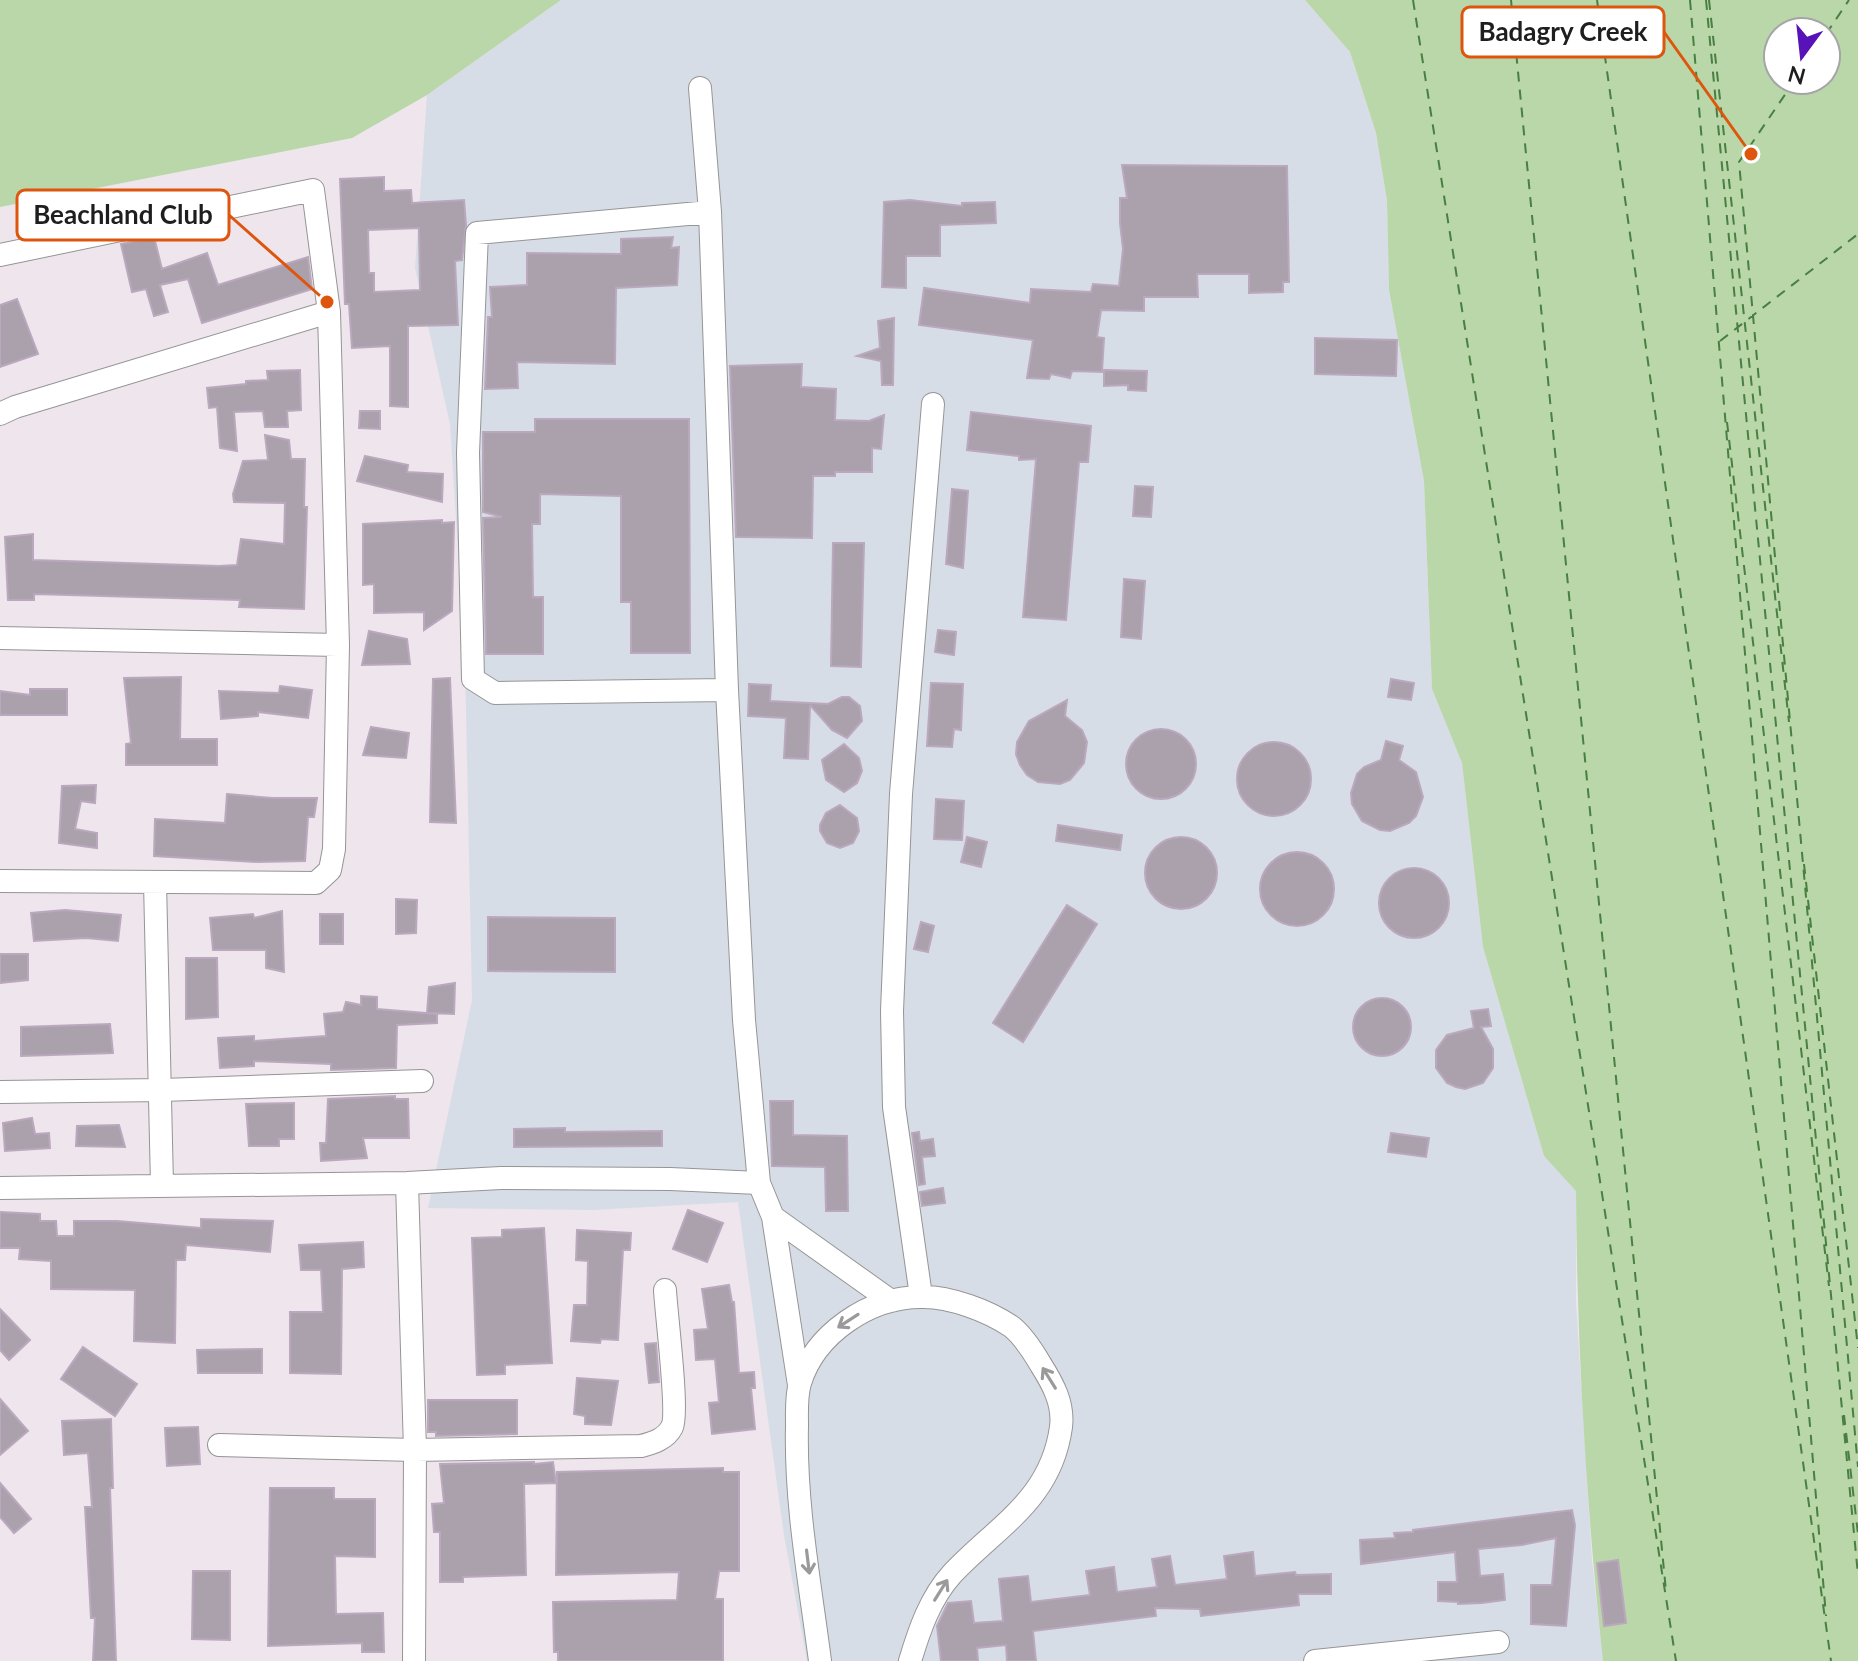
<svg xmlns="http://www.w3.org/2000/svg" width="1858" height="1661" font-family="Lato,sans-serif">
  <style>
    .industrial { fill: #d7dde6 }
    .water { fill: #bad7a9; fill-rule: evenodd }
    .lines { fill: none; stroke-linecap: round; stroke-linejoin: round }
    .ferry { stroke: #487f42; stroke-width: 2; stroke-dasharray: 10 8; stroke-linecap: butt }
    .building { fill: #aaa1ac; stroke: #bba8be; stroke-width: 2; fill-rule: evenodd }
    .minor-casing { stroke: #959595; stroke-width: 24 }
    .minor { stroke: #fff; stroke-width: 22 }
    .oneway { stroke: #9a9a9a }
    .leader { fill: none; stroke: #de560d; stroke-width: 3 }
    .callout-dot { fill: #de560d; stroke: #fff; stroke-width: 3 }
    .callout { fill: #fff; stroke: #de560d; stroke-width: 3 }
    .callout-label { font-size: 26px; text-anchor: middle; font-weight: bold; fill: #1e1e1e }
  </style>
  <rect width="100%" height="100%" fill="#eee5ed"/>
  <path class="industrial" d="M561,0H1305L1350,52L1376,133L1387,201L1389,290L1424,481L1432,689L1462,763L1483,947L1544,1156L1576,1190V1302L1592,1560L1603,1661H807L784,1535L738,1202L593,1210L428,1208L472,1000L465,662L450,424L415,268L427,95Z"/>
  <path class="water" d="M0,0H561L427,95L352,138L0,207Z
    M1305,0H1858V1661H1603C1586,1505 1577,1348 1576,1191L1544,1156L1483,947L1462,763L1432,689L1424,481L1389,290L1387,201L1376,133L1350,52ZM1778,32H1826V80H1778Z"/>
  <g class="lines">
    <path class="ferry" d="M1413,0L1676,1661
      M1511,0L1666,1591
      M1597,0L1831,1661
      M1690,0L1826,1616
      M1706,0L1858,1575
      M1709,0L1789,722
      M1826,34L1849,0
      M1795,80L1739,162L1858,1467
      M1720,341L1858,234
      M1727,422L1829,1286
      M1804,864L1858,1348
      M1844,1415L1858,1534"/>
  </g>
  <path class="building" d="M1122,165L1287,166L1289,282H1283V292L1249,293V274H1197L1198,297H1144V311L1101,310L1097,337L1104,338L1102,372L1072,371L1070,378L1051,374L1049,379L1027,378L1033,340L919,325L924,288L1030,303L1031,289L1091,292L1093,284L1119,286L1123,249L1120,223V198H1127Z
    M384,177V191L411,190L412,203L464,200L466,225L462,260L455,261L458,325L408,326V407L390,406V346L352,348L349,304H345L340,179ZM419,228L420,290L374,292V273H369L368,230Z
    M910,200L962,206V203L995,202L996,223L940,225V256H906V288L882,287L884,202Z
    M154,237L162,269L207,253L218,285L308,257L312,289L202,323L188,279L160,285L168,312L154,316L146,289L132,292L121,244Z
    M673,237L671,248L679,247L677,285L616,288L615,364L517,362L518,388L485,389L488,317H492L490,287L527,285V253L621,254V239Z
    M17,299L38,354L0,367V305Z
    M894,318L893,385H882L881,361L857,356L880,348L878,321Z
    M1315,338L1397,340L1396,376L1315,374Z
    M802,364L801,387L836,389L835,420L869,421L884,415L881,449L872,448V472H835V476H813L812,538L736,537L730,366Z
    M300,370L301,410L287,411L288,427H265L263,411L234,412L237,451L220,448L217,407L209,408L207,388L246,384V381L268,380L267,371Z
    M1104,370L1147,371L1146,391L1128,390V385L1104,386Z
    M360,411H380V429L359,428Z
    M971,412L1091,426L1088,462H1079L1066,620L1023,617L1036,459L1019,460V456L967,450Z
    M535,419H689L690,653H631V602H621V496L540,494V524H532L533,597H543V654H486L483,518L502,517L483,512V432H535Z
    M265,435L289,440L291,459H305L304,507H307L304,609L239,607L240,600L34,594V600H8L5,537L33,534V560L219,566L237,565L241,539L284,544L285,503L234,502L233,494L243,461L268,460Z
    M365,456L408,465L407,472L443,474L442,502L357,481Z
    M1135,486L1153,487L1151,517L1133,516Z
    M952,489L968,491L963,568L946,564Z
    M442,520V523L454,522L452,611L424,630V612L374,613V584L363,585V524Z
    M833,543H864L861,667L831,666Z
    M1124,579L1145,581L1141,639L1121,637Z
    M938,630L956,632L954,655L935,652Z
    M369,631L407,639L410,664L362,665Z
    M181,677L180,739H217V765H126V744L131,743L124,678Z
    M450,678L456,823L430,822L433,679Z
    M1391,679L1414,683L1411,700L1388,697Z
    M931,683L963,684L961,730L954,729L952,747L927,746Z
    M749,684L771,685L770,701L828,704L842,697H849L860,706L862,721L847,738L832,730L810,705L808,759L784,758L786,718L748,716Z
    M280,686L312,690L308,718L258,712V716L221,719L219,691L279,693Z
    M30,689H67V715H0V691L30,695Z
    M1067,700L1065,716L1082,730L1087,742L1084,763L1070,780L1060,784L1038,782L1027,775L1020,765L1016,754L1017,742L1029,721Z
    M371,727L409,733L406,758L363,755Z
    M1126 764a35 35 0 1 1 70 0a35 35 0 1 1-70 0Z
    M1386,741L1403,746L1399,760L1416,772L1423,797L1416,816L1409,823L1390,831L1380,830L1362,821L1352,804L1351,793L1357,774L1364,767L1381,760Z
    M1237 779a37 37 0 1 1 74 0a37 37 0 1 1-74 0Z
    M844,744L859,758L862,771L857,783L844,792L826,780L822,760Z
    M96,785L95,803L81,801L75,829L97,833V848L59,843L62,786Z
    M227,794L272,798H317L314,817H308L305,861L258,862L154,856L155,819L225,823Z
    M936,799L964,801L962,840L934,839Z
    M840,805L857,818L859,831L853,843L840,848L827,843L820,831V825L826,813Z
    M1058,825L1122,835L1120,850L1056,841Z
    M1145 873a36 36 0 1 1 72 0a36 36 0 1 1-72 0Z
    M967,837L987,842L981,867L961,862Z
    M1260 889a37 37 0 1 1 74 0a37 37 0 1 1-74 0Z
    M1379 903a35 35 0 1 1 70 0a35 35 0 1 1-70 0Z
    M396,899L417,900L416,933L396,934Z
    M1067,905L1097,924L1023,1042L993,1023Z
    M65,910L121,915L118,941L86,938L34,941L31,913Z
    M282,911L284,972L266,968V950H213L210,918L253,914L254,918Z
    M320,914H343V944H320Z
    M488,917L615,918V972L488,971Z
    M921,922L934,926L928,952L914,949Z
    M0,954H28V980L0,983Z
    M186,958H217L218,1017L186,1019Z
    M455,983L454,1014L427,1013L429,987Z
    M361,996L377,997V1009L437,1014V1023L397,1025L396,1068L331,1070V1064L254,1061V1066L220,1068L218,1038L254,1036V1041L326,1036L324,1014L343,1012L346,1002L361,1005Z
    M1353 1027a29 29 0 1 1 58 0a29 29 0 1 1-58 0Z
    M1488,1009L1491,1026L1481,1027L1493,1049V1068L1483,1083L1465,1089L1456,1087L1447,1083L1436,1068V1050L1447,1035L1474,1028L1471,1011Z
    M110,1024L113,1053L21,1056V1027Z
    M395,1096V1099H408L409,1138H363L367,1158L321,1161L320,1143H326L328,1099Z
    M770,1101H793V1135L847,1136L848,1211H826L825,1167L772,1166Z
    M294,1103V1139H279V1146H249L246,1104Z
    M32,1118L35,1134L49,1133L50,1148L5,1151L3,1123Z
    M119,1125L125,1147L76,1146L77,1126Z
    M565,1128V1132L662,1131V1146L514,1147V1129Z
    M919,1132L920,1141L933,1139L935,1156L922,1157L925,1184L919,1185L912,1133Z
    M1391,1133L1429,1138L1426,1157L1388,1152Z
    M943,1188L945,1203L922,1206L920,1192Z
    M688,1210L723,1223L707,1262L673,1249Z
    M0,1212L40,1214V1221H56L57,1236H74V1221H117L201,1228V1219L273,1221L270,1252L186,1245L185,1260H176L175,1343L134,1341L135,1290L51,1289V1261L19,1259L20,1248H0Z
    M544,1228L552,1363L505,1365V1374L477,1375L472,1238L502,1237V1230Z
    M577,1230L631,1233L630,1250H623L618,1340L601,1339L600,1343L571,1341L574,1305H587L588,1261L576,1260Z
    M363,1242L364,1267L342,1269L341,1374L290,1373V1312H323L321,1270H301L299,1245Z
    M729,1285L732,1302H734L739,1373L754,1372L755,1388H751L755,1429L712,1434L709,1403L719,1402L715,1359L696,1360L694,1330L708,1329L702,1289Z
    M0,1309L30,1340L9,1360L0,1350Z
    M656,1343L659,1382L649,1383L645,1344Z
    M83,1347L137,1384L115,1416L61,1379Z
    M262,1349V1373H198L197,1350Z
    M577,1378L618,1381L611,1425L585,1424V1416L574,1414Z
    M0,1399L28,1431L0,1455Z
    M428,1400H517V1434L436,1436V1432H428Z
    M111,1419L113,1488H110L116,1661H93L95,1618H91L85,1507H92L88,1453L64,1455L62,1421Z
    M198,1427L200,1464L167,1466L165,1428Z
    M534,1462V1464L553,1462L556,1483L524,1484L526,1575L463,1577V1582H440V1532H434L432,1504L444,1503L440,1464Z
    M723,1468V1472H739V1571H719L715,1599H723V1661H558V1652H554L553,1602L677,1600L679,1572L556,1575L557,1472Z
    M0,1483L31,1519L14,1533L0,1517Z
    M270,1488H334V1499H375V1557L335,1556L336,1614L383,1613L384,1652H362V1643L268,1646Z
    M1572,1510L1575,1525L1566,1626L1531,1624V1585H1552L1556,1538L1522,1545L1478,1549L1480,1576L1503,1574L1505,1600L1482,1603L1458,1604V1602L1438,1601V1582H1457L1455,1552L1361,1564L1360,1540L1395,1538L1394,1533L1413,1532V1530Z
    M1253,1552L1255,1576L1295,1572L1296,1575L1331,1574V1594H1298L1299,1605L1201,1616L1200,1609L1155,1608L1156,1616L1033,1631L1036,1661H1007L1006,1645L977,1648L978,1661H941L937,1626L948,1603L971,1601L974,1623L1003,1621L999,1579L1028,1576L1031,1602L1090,1595L1086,1571L1114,1567L1117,1592L1157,1587L1152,1559L1170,1556L1175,1585L1227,1579L1224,1556Z
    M1618,1560L1626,1623L1604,1626L1597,1563Z
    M193,1571H230V1640L192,1639Z"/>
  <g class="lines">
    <defs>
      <path id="minor" d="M700,88L710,212L727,690L744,1020L759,1183L773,1217L799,1385
        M710,212L477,233L468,453L473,679L495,693L727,690
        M0,255L313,190L329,312
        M0,414L15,407L329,312L338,645L334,849L330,870L316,883L0,881
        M0,638L338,645
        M155,882L162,1185
        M0,1092L162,1090L422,1081
        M407,1183L415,1450L414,1661
        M0,1188L407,1183L501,1178L670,1179L759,1183
        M773,1217L891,1301
        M921,1296L894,1107L892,1011L901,794L933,404
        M219,1445L415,1450L641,1446C653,1443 666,1439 672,1427C679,1413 666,1312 665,1290
        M820,1661C810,1583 795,1504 797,1426C797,1412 796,1396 800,1383C815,1334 869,1297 921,1297C949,1296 989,1311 1012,1327C1023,1336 1034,1353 1041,1365C1053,1384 1064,1404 1061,1427C1051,1500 997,1526 952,1574C930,1598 919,1631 910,1661
        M1315,1661L1498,1642"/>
    </defs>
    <use href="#minor" class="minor-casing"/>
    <use href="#minor" class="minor"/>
  </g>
  <defs><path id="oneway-shaft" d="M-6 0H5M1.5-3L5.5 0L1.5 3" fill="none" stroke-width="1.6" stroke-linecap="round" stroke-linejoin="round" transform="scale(2)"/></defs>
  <g class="oneway">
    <use href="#oneway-shaft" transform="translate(848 1321) rotate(147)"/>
    <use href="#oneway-shaft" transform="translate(1049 1378) rotate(-122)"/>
    <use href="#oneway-shaft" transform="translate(808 1562) rotate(83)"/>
    <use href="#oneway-shaft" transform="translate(941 1590) rotate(-58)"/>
  </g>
  <path class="leader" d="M1751 154L1664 32M327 302L229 215"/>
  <g class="callout-dot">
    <circle cx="1751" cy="154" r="8"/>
    <circle cx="327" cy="302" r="8"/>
  </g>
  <g class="callout">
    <rect x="1462" y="7" width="202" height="50" rx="8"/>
    <rect x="17" y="190" width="212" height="50" rx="8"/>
  </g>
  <g class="callout-label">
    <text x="1563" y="41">Badagry Creek</text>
    <text x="123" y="224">Beachland Club</text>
  </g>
  <g transform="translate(1802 56) rotate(195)"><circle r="38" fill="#ffffff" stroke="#a5a5a5" stroke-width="2"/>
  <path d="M0-6L14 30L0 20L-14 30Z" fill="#5713b8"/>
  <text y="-12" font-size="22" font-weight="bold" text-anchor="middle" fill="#1e1e1e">N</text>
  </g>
</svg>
